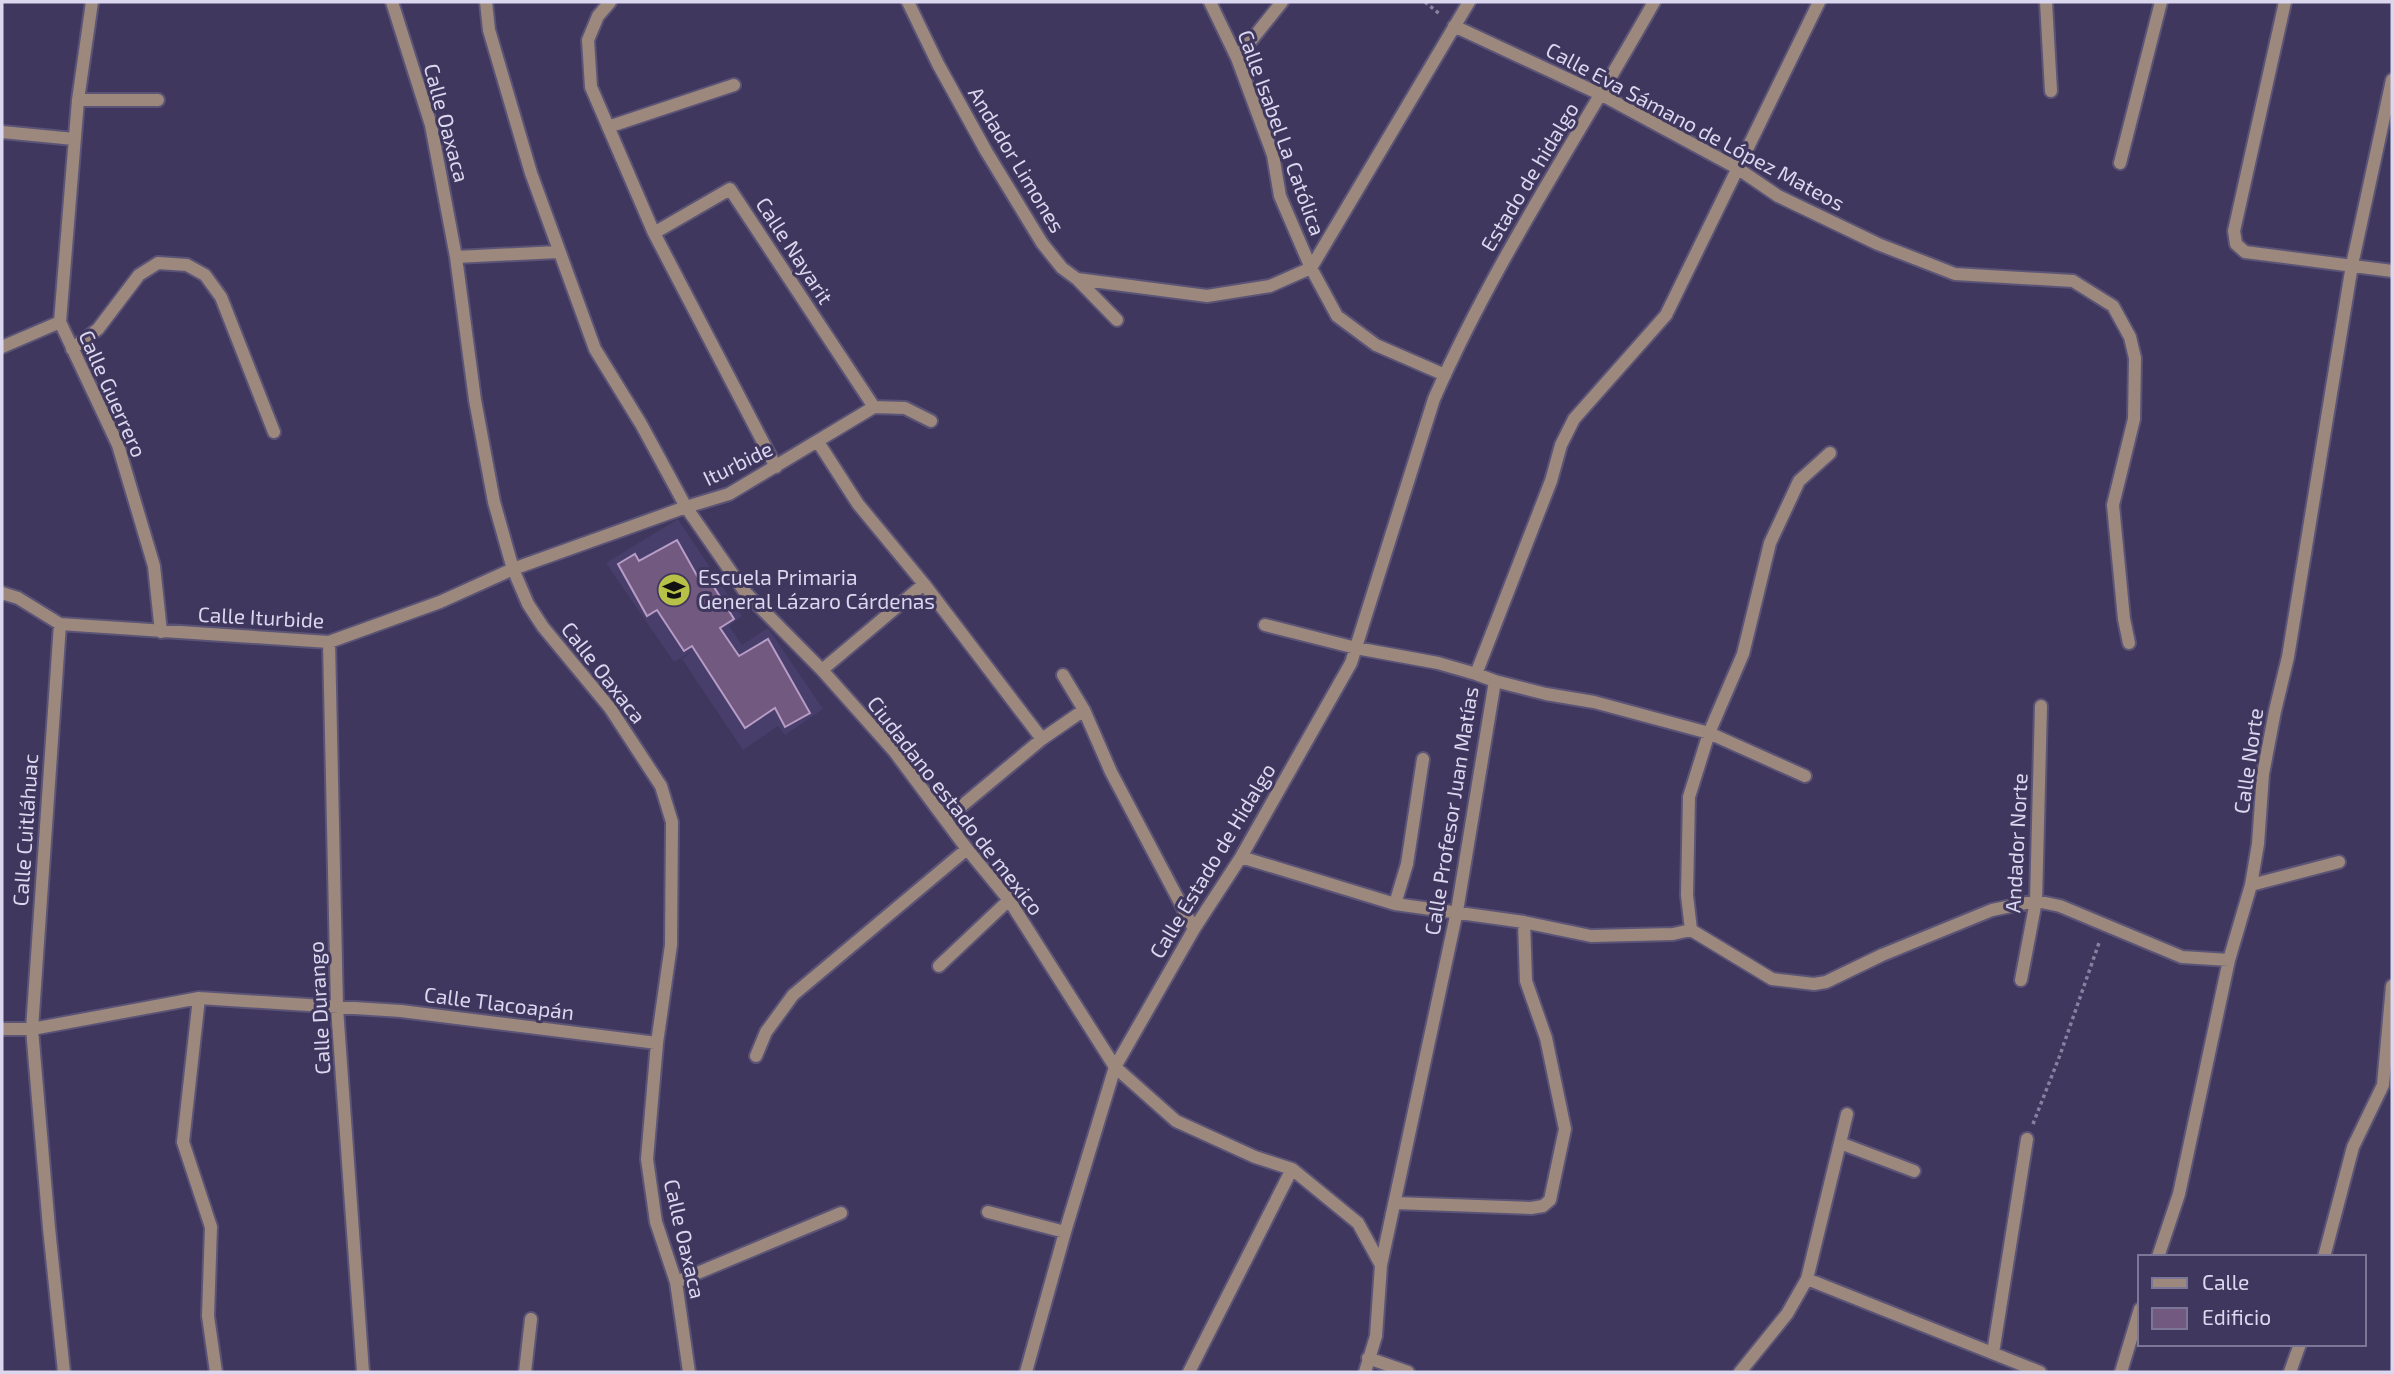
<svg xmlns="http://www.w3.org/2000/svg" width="2394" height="1374" font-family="'Exo 2',sans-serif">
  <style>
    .built { fill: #483e6b }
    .building { fill: #72597f; stroke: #b79cc6; stroke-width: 2 }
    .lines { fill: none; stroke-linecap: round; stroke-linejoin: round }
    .minor-casing { stroke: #5b5477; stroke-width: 16 }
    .path { stroke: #8780a0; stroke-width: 3.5; stroke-dasharray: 3.5 3.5; stroke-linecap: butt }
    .minor { stroke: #9c887c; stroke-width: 12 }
    .labels { text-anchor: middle; stroke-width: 6; stroke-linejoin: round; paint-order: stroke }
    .street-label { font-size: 21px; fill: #dbd7ef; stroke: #3f375d }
    .poi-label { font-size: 21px; fill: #dbd7ef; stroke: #3f375d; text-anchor: start }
  </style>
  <rect width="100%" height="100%" fill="#3f375d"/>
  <path class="built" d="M678,519L742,616L729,626L742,645L768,628L823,709L785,735L778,726L743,750L682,659L692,651L674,662L606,563Z"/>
  <path class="building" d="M677,540L700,581L707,576L734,619L720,628L739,656L768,639L810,713L785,727L775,708L745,728L692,646L684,651L657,610L647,616L618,564L635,554L639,561Z"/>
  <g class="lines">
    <defs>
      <path id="minor" d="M92,2L78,100L60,322L118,445L154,566L161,632
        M392,2L431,125L456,257L475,400L494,502L513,569L528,604L543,627L610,708L661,786L672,822L671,945L657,1043L647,1159L656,1222L676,1282L689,1372
        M486,2L489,30L531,173L595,349L641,424L686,507L745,592L822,670L894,751L967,849L1009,900L1115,1067L1176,1121L1255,1157L1292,1169L1358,1223L1381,1265L1376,1336L1365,1372
        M610,2L598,16L588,40L591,87L654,233L776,467
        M908,2L938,64L986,151L1042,243L1062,268L1077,279L1117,320
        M1210,2L1237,58L1273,155L1280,196L1311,268L1337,316L1376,345L1445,375
        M2046,2L2051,91
        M2285,2L2234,231L2236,244L2245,252L2392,271
        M1454,26L1602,95L1737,168L1778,196L1878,244L1955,274L2073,281L2113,306L2130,337L2135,358L2134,419L2113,505L2124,619L2129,643
        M1237,58L1282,2
        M78,100H158
        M608,127L734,85
        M2,132L74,139
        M2120,163L2161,2
        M654,233L730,189L874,407
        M456,257L558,252
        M1077,279L1207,296L1270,286L1311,268L1469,2
        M2,347L60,322
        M72,349L98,329L139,275L158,263L187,265L205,275L221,297L274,432
        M818,442L858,504L924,584L1042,739
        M2,593L18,598L60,624L329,642L440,602L513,569L686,507L729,494L874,407L905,408L931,421
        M60,624L32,1029L49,1228L64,1372
        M1265,625L1356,648L1438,663L1476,674
        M329,642L337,1008L363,1372
        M822,670L924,584
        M1063,675L1084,710L1111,772L1194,929
        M1495,681L1546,694L1594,702L1709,733L1805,776
        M946,819L1042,739L1084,710
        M1241,857L1395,904L1524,922L1591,936L1673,934L1691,930
        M2251,885L2339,862
        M1395,904L1407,864L1423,759
        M1691,930L1772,979L1814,984L1826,982L1882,955L1992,910L2036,901L2060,906L2182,957L2229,960
        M1691,930L1687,895L1689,797L1709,733L1743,654L1770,543L1799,481L1830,453
        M939,966L1009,900
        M2021,980L2036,901L2041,706
        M199,998L183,1142L211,1227L208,1316L216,1372
        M2,1029H32L199,998L401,1011L657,1043
        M756,1056L766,1032L793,995L967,849
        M1840,1143L1914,1171
        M1395,1203L1531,1208L1543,1206L1550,1200L1565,1129L1546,1038L1526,981L1524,922
        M988,1212L1065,1232
        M2158,1257L2179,1194L2229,960L2251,885L2258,844L2263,774L2275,711L2288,657L2352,265L2392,80
        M2324,1257L2353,1147L2383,1085L2392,986
        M1381,1265L1457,911L1495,681L1476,674L1551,481L1561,445L1574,419L1666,315L1819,2
        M1807,1279L2040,1372
        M676,1282L841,1213
        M1993,1353L2027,1139
        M1368,1358L1408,1372
        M525,1372L531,1319
        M1026,1372L1065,1232L1115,1067L1194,929L1241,857L1351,663L1434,399C1495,260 1580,134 1654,2
        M1189,1372L1292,1169
        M1740,1372L1787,1314L1807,1279L1847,1114
        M2121,1372L2140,1309
        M2290,1372L2300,1344"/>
    </defs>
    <use href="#minor" class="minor-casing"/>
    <path class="path" d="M1425,2L1441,15
      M2033,1124L2060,1055L2100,940"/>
    <use href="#minor" class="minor"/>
  </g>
  <defs>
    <symbol id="school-disc" viewBox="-11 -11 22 22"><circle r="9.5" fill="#b8c147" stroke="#3f375d"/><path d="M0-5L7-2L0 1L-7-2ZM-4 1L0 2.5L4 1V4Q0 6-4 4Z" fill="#111"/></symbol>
  </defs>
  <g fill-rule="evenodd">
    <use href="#school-disc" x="655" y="571" width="38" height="38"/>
  </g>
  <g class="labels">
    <g class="street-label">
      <text transform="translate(446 123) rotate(75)" y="7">Calle Oaxaca</text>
      <text transform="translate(1695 127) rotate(28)" y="7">Calle Eva Sámano de López Mateos</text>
      <text transform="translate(1281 133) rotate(70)" y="7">Calle Isabel La Católica</text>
      <text transform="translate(1016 160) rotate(59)" y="7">Andador Limones</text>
      <text transform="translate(1530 177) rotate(-59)" y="7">Estado de hidalgo</text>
      <text transform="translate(794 251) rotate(57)" y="7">Calle Nayarit</text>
      <text transform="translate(112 394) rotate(66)" y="7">Calle Guerrero</text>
      <text transform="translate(738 464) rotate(-26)" y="7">Iturbide</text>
      <text transform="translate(261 618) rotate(3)" y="7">Calle Iturbide</text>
      <text transform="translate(603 673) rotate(52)" y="7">Calle Oaxaca</text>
      <text transform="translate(2249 761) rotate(-82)" y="7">Calle Norte</text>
      <text transform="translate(955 806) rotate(52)" y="7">Ciudadano estado de mexico</text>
      <text transform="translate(1452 811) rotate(-81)" y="7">Calle Profesor Juan Matías</text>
      <text transform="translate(26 830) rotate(-86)" y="7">Calle Cuitláhuac</text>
      <text transform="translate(2017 843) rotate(-87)" y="7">Andador Norte</text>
      <text transform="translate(1213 861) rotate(-59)" y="7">Calle Estado de Hidalgo</text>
      <text transform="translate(499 1004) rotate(7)" y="7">Calle Tlacoapán</text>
      <text transform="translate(320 1008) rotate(-93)" y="7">Calle Durango</text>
      <text transform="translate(684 1239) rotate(77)" y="7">Calle Oaxaca</text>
    </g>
    <g class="poi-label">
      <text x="698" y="585">Escuela Primaria<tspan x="698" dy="24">General Lázaro Cárdenas</tspan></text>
    </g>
  </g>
  <rect width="2394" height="1374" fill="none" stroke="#dbd7ef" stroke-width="7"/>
  <rect x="2138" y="1255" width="228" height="91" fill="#3f375d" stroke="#7d7797" stroke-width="2"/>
  <rect x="2152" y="1278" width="35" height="10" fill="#9c887c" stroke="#7d7797" stroke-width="2"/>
  <text x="2202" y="1290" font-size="21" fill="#dbd7ef">Calle</text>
  <rect x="2152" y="1308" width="35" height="21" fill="#72597f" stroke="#7d7797" stroke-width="2"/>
  <text x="2202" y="1325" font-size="21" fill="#dbd7ef">Edificio</text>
</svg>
